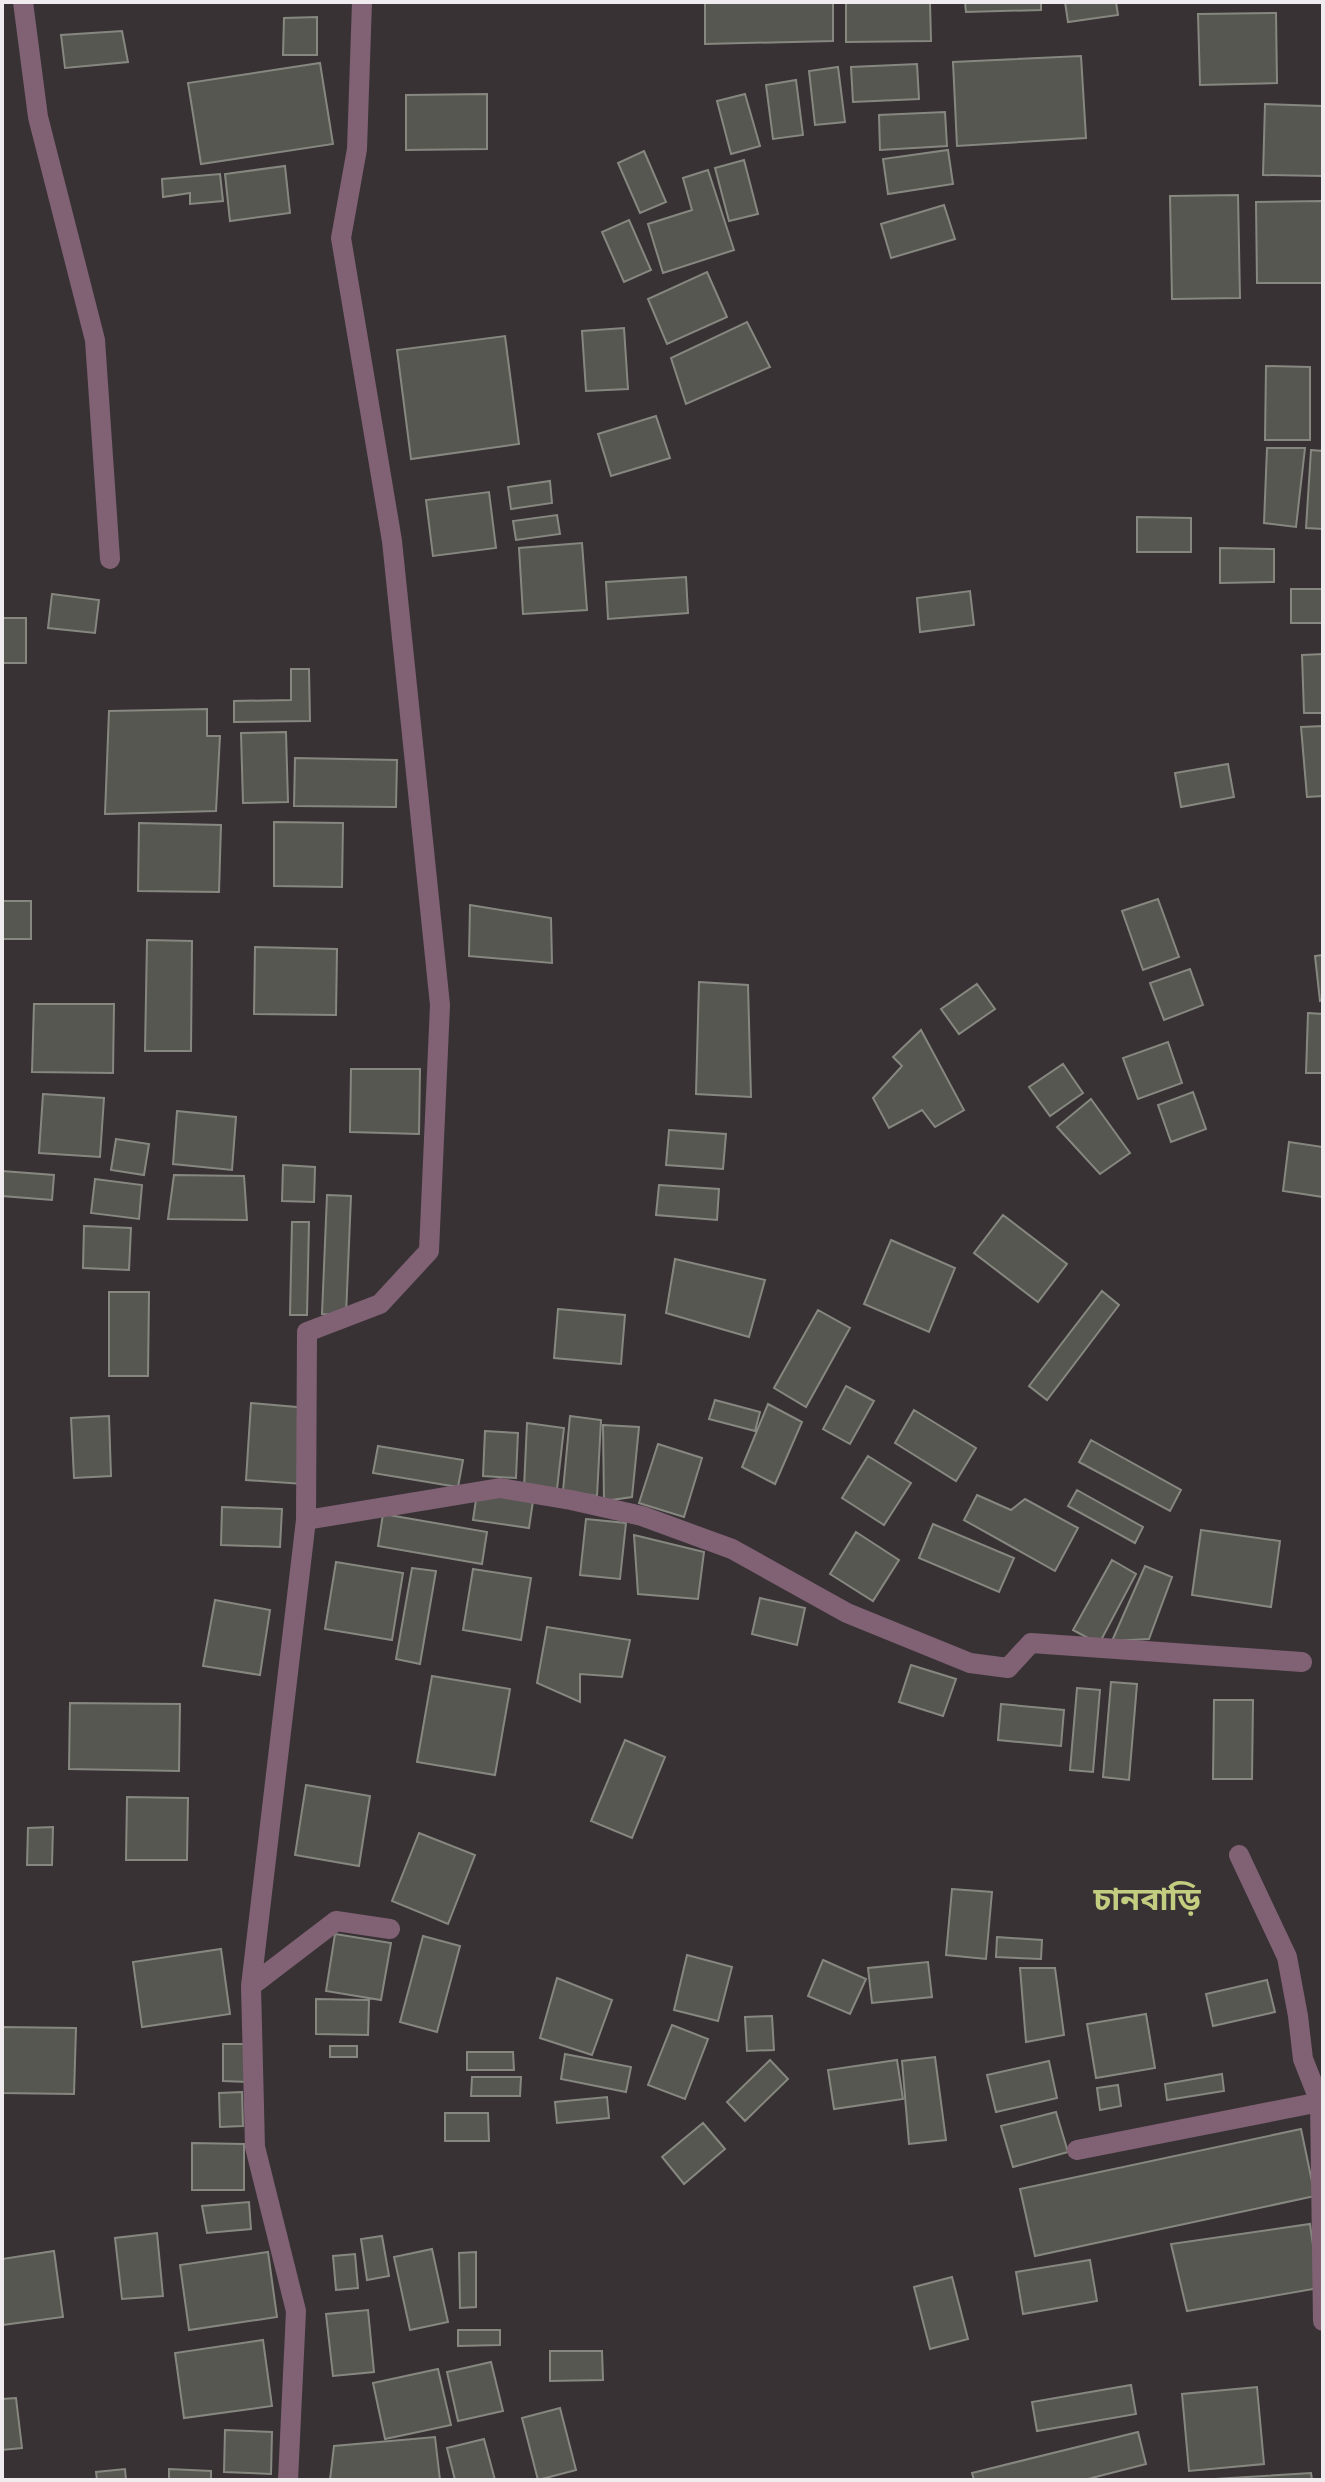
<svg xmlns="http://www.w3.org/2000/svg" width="1325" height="2482" font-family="Helvetica,'Noto Sans Bengali',sans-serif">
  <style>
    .building { fill: #565750; stroke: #868880; stroke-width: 2 }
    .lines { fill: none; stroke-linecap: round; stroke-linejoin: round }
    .street { stroke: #806274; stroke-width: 20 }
    .labels { text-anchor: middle; stroke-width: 8; stroke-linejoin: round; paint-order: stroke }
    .quarter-label { font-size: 32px; font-weight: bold; fill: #c3cd80; stroke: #383235 }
  </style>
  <rect width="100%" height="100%" fill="#383235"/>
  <path class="building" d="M705,2H833V41L705,44Z
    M846,2H930L931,41L846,42Z
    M965,2H1041V10L966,12Z
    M1065,2H1116L1118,15L1068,22Z
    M1276,13L1277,83L1200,85L1198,14Z
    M317,17V55H283L284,18Z
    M122,31L128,62L65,68L61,35Z
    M1081,56L1086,138L957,146L953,62Z
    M320,63L333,144L201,164L188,83Z
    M917,64L919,99L853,102L851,67Z
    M838,67L845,122L815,125L809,71Z
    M796,80L803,135L773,139L766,85Z
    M487,94V149L406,150V95Z
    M745,94L760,146L731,154L717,101Z
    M1265,104L1323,106V176L1263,175Z
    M945,112L947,146L880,150L879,115Z
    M948,150L953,184L888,194L883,159Z
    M644,151L666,202L640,213L618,163Z
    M744,160L758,214L729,221L715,168Z
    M285,166L290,213L230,221L225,174Z
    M708,170L734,250L663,273L648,224L692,210L683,178Z
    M220,174L223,201L190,204V193L163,197L162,179Z
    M1238,195L1240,298L1172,299L1170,196Z
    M1323,201V283H1257L1256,202Z
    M944,205L955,239L891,258L881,224Z
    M629,220L651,270L624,282L602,232Z
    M707,272L727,317L667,344L648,299Z
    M747,322L770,367L686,404L671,358Z
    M624,328L628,389L586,391L582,331Z
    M505,336L519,444L411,459L397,350Z
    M1266,366L1310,367V440H1265Z
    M656,416L670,458L611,476L598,434Z
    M1267,448H1305L1296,527L1264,523Z
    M1311,450L1323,451V529L1306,528Z
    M550,481L552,503L511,509L508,487Z
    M489,492L496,548L433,556L426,500Z
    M557,515L560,534L516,540L513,521Z
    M1137,517L1191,518V552H1137Z
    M582,543L587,610L523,614L519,548Z
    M1220,548L1274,549V582L1220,583Z
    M686,577L688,613L608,619L606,582Z
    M1291,589H1323V623H1291Z
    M970,591L974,625L920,632L917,598Z
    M52,594L99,600L95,633L48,628Z
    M2,618H26V663H2Z
    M1323,654V713H1304L1302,655Z
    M291,669H309L310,721L234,722V701L291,700Z
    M207,709V736H220L216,811L105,814L109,711Z
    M1323,726V796L1307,797L1301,727Z
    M286,732L288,802L243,803L241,733Z
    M295,758L397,760L396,807L294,806Z
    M1228,764L1234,797L1181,807L1175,773Z
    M274,822L343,823L342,887L274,886Z
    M139,823L221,825L219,892L138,891Z
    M1158,899L1179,957L1143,970L1122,911Z
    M2,901H31V939H2Z
    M470,905L551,918L552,963L469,956Z
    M147,940L192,941L191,1051H145Z
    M255,947L337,949L336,1015L254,1014Z
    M1323,955V1000L1320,1001L1315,956Z
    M1190,969L1203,1005L1164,1020L1150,983Z
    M699,982L748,985L751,1097L696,1094Z
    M977,984L995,1009L959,1034L941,1009Z
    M34,1004H114L113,1073L32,1072Z
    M1308,1013L1323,1014V1073H1306Z
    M921,1030L964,1110L935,1127L922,1110L889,1128L873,1098L902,1066L893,1057Z
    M1168,1042L1182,1083L1138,1099L1123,1058Z
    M1063,1064L1083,1093L1050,1116L1029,1087Z
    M351,1069H420L419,1134L350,1132Z
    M1193,1092L1206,1129L1171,1142L1158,1105Z
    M43,1094L104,1098L100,1157L39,1153Z
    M1091,1099L1130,1153L1100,1174L1057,1127Z
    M177,1111L236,1117L232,1170L173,1164Z
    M669,1130L726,1134L723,1169L666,1165Z
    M116,1139L149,1144L144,1175L111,1170Z
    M1289,1142L1323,1147V1197L1283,1191Z
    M283,1165L315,1167L314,1202L282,1201Z
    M2,1171L54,1175L52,1200L2,1196Z
    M174,1175L244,1176L247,1220L168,1219Z
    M95,1179L142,1185L139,1219L91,1213Z
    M659,1185L719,1189L717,1220L656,1215Z
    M327,1195L351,1196L346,1315L322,1314Z
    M1003,1215L1067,1264L1038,1302L974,1253Z
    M292,1222H309L307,1315H290Z
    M84,1226L131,1228L129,1270L83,1268Z
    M891,1240L955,1268L929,1332L864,1304Z
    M675,1259L765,1280L749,1337L666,1313Z
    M1102,1291L1119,1305L1047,1400L1029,1386Z
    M109,1292H149L148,1376H109Z
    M558,1309L625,1315L621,1364L554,1358Z
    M818,1310L850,1328L806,1407L774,1388Z
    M846,1386L874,1401L850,1444L823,1429Z
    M715,1400L760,1412L755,1431L709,1419Z
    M251,1403L308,1408L303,1484L246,1480Z
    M768,1404L802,1422L775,1484L742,1467Z
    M914,1410L976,1448L956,1481L895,1443Z
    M109,1416L111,1476L74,1478L71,1418Z
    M570,1416L601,1420L597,1496L563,1491Z
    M527,1423L564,1428L557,1489L524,1488Z
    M603,1425L639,1427L632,1497L604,1501Z
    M485,1431L518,1433L516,1478L483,1476Z
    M1091,1440L1181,1490L1170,1511L1079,1462Z
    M658,1444L702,1458L684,1517L639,1503Z
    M378,1446L463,1460L458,1487L373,1473Z
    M868,1456L911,1483L884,1525L842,1498Z
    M1077,1490L1143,1527L1135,1543L1068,1506Z
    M477,1493L533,1501L529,1528L473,1520Z
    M977,1495L1011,1510L1025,1499L1078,1528L1055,1571L964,1520Z
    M222,1507L282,1509L280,1547L221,1545Z
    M383,1514L487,1532L482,1564L378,1546Z
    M586,1519L626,1523L620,1579L580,1575Z
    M933,1524L1014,1558L999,1592L919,1558Z
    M1201,1530L1280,1541L1271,1607L1192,1595Z
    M856,1532L899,1560L873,1601L830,1574Z
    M634,1535L704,1552L698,1599L638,1594Z
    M1112,1560L1136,1574L1099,1644L1073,1630Z
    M336,1562L403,1573L392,1640L325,1629Z
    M1145,1566L1172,1577L1149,1639L1112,1641Z
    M412,1568L436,1571L420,1664L396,1659Z
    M473,1569L531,1578L521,1640L463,1630Z
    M760,1598L805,1608L797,1645L752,1634Z
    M215,1600L270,1610L260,1675L203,1666Z
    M547,1627L630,1640L622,1677L580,1674V1702L537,1683Z
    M911,1665L956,1679L943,1716L899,1702Z
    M432,1676L510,1689L495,1775L417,1762Z
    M1111,1682L1137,1684L1129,1780L1103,1777Z
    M1077,1688L1100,1690L1093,1772L1070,1770Z
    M1214,1700H1253L1252,1779H1213Z
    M70,1703L180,1704L179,1771L69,1769Z
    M1001,1704L1064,1710L1061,1746L998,1740Z
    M625,1740L665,1757L632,1838L591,1821Z
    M306,1785L370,1796L359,1866L295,1855Z
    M127,1797L188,1798L187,1860H126Z
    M53,1827L52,1865H27L28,1828Z
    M419,1833L475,1855L448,1924L392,1901Z
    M952,1889L992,1892L986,1959L946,1955Z
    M335,1934L391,1943L381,2000L326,1991Z
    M423,1936L460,1946L437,2032L400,2022Z
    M997,1937L1042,1940L1041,1959L996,1957Z
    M221,1949L230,2014L142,2027L133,1962Z
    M687,1955L732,1967L718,2021L674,2010Z
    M823,1960L866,1979L850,2014L808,1996Z
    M928,1962L932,1997L872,2003L868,1968Z
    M1020,1968H1055L1064,2035L1026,2042Z
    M557,1978L612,2000L592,2055L540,2038Z
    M1267,1980L1275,2012L1213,2026L1206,1994Z
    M316,1999L369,2000L368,2035L316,2034Z
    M1146,2014L1155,2068L1096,2078L1087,2024Z
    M772,2016L774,2050L747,2051L745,2017Z
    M672,2025L708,2039L685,2099L648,2085Z
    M2,2027L76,2028L74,2094L2,2093Z
    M223,2044H248V2082L223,2081Z
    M330,2046H357V2057H330Z
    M467,2052H513L514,2070H467Z
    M565,2054L631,2067L626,2092L561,2079Z
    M935,2057L946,2140L909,2144L902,2061Z
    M770,2060L788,2079L745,2121L727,2102Z
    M897,2060L903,2099L834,2109L828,2070Z
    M1049,2061L1057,2098L996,2112L987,2075Z
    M1222,2074L1224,2091L1167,2100L1165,2084Z
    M472,2077H521L520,2096H471Z
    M1118,2085L1121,2106L1100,2110L1097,2088Z
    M242,2092L243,2126L220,2127L219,2093Z
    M607,2097L609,2118L557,2123L555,2102Z
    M1056,2112L1068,2152L1013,2167L1001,2126Z
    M445,2113H488L489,2141H445Z
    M703,2123L725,2149L684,2184L662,2157Z
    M1301,2129L1315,2196L1035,2256L1020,2189Z
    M192,2143L244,2144V2190H192Z
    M249,2202L251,2229L207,2233L202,2206Z
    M1310,2224L1319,2288L1187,2311L1171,2244Z
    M157,2233L163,2296L122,2299L115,2238Z
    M382,2236L389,2276L367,2280L361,2239Z
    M432,2249L448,2322L410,2330L394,2257Z
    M54,2251L63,2317L2,2325V2259Z
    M268,2252L277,2317L189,2330L180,2265Z
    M476,2252V2307L460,2308L459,2253Z
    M355,2254L358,2288L336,2290L333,2256Z
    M1090,2260L1097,2301L1023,2314L1016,2272Z
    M952,2277L968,2339L930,2349L914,2287Z
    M368,2310L374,2372L333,2376L326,2314Z
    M458,2330H500V2345L458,2346Z
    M263,2340L272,2406L184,2418L175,2353Z
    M550,2351H602L603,2380L550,2381Z
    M491,2362L503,2411L458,2421L447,2372Z
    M438,2369L451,2425L385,2439L373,2383Z
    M1131,2385L1136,2414L1037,2431L1032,2402Z
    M1257,2387L1264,2464L1189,2471L1182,2394Z
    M16,2398L22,2448L2,2450V2399Z
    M560,2408L576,2470L538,2480L522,2418Z
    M225,2430L272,2432L271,2474L224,2472Z
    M1138,2432L1146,2464L1084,2480H974L972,2473Z
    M435,2437L440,2480H330L334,2446Z
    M484,2439L495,2480H455L447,2448Z
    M125,2469L126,2480H97L96,2472Z
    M169,2469L211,2471V2480H169Z
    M1311,2473L1312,2480H1198Z"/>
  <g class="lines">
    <path class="street" d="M23,2L38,117L95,340L110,559
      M306,1520L500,1488L571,1500L642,1516L732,1549L847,1613L970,1663L1008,1668L1031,1643L1302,1662
      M1239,1855L1287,1957L1298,2016L1303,2059L1320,2102
      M251,1986L336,1921L390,1929
      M1077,2150L1320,2102L1323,2321
      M288,2480L296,2311L255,2147L251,1986L306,1520L307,1332L380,1304L429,1251L440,1005L392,541L341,238L357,149L362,2"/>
  </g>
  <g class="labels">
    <g class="quarter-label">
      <text x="1147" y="1910">চানবাড়ি</text>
    </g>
  </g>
  <rect width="1325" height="2482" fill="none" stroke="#f0ebee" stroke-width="8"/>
</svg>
